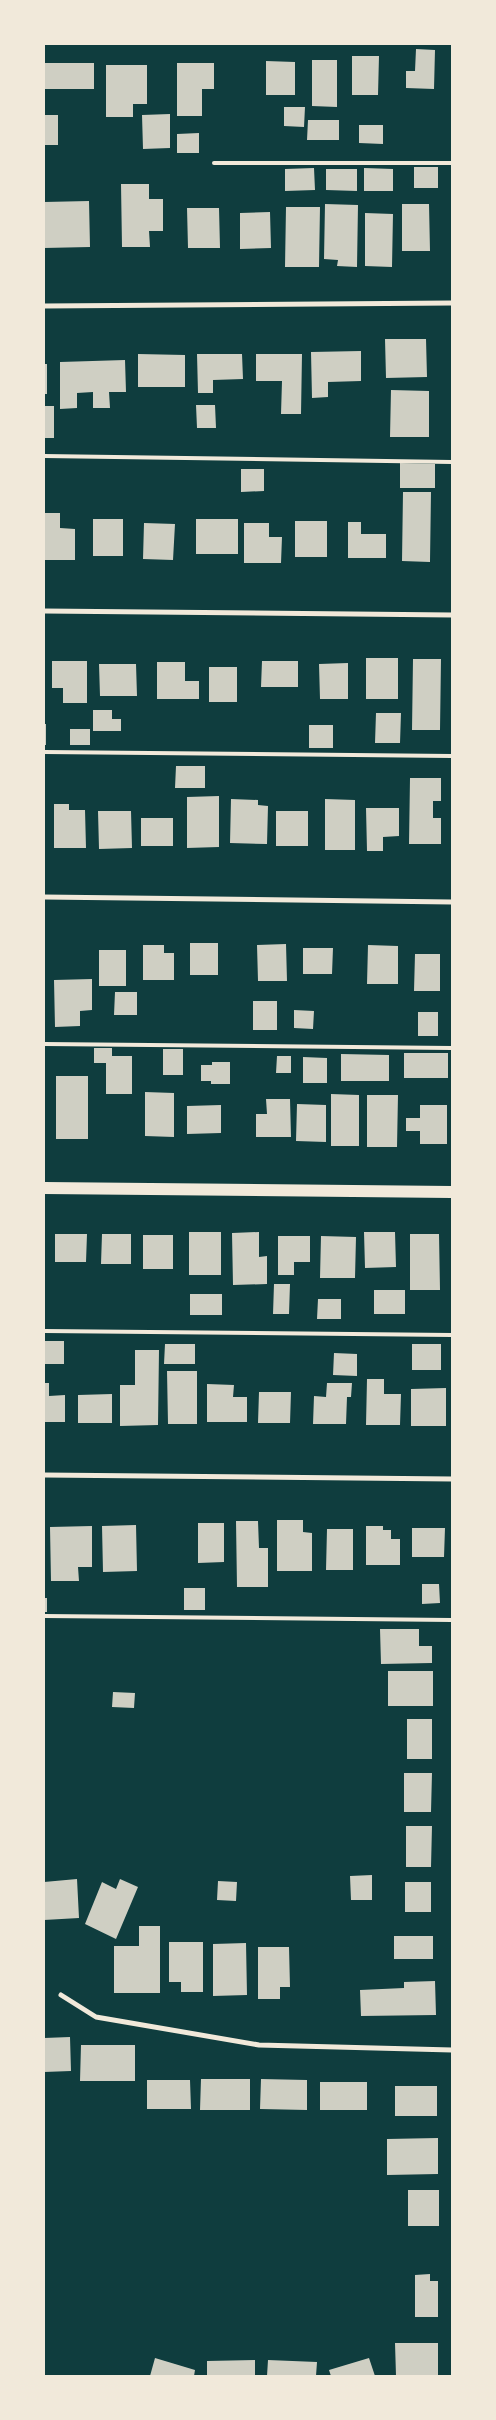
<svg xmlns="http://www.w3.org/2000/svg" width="496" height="2420" font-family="'Zilla Slab',serif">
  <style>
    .building { fill: #cfcfc3 }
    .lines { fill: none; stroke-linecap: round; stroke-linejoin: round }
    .service { stroke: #f1e9da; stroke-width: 4 }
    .minor { stroke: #f1e9da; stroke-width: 5 }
    .primary { stroke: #f1e9da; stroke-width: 12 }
  </style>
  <rect width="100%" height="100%" fill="#0f3d3e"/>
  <path class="building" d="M416,49L435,50L434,89L406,88V71H415Z
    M352,56H379L378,95H352Z
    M312,60H337V107L312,106Z
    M266,61L295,62V95H266Z
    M44,63H94V89H44Z
    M177,63H214V89H202V116H177Z
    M106,65H147V104H133V117H106Z
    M284,107H305L304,127L284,126Z
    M170,114V148L143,149L142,115Z
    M44,115H58V145H44Z
    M308,120H339V140H307Z
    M359,125H383V144L359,143Z
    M199,133V153H177V134Z
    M414,167H438V188H414Z
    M314,168L315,190L285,191V169Z
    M364,168L393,169V191H364Z
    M326,169H357V191L326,190Z
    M121,184H149V199H163V231H149L150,247H122Z
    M89,201L90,247L44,248V202Z
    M325,204L358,205L357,267L337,266L338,260L324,259Z
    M402,204H429L430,251H402Z
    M286,207H320L319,267H285Z
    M187,208H219L220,248H188Z
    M270,212L271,248L240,249V213Z
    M365,213L393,214L392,267L365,266Z
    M385,339H426L427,377L386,378Z
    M361,351V381L328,382V397L312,398L311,352Z
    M138,354L185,355V387H138Z
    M197,354H242L243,379L213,380V393H198Z
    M256,354H302L301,414H281L282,381H256Z
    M125,360L126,392H109L110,408H93V392L77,393V408L60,409V362Z
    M44,364H47V394H44Z
    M391,390L429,391V437H390Z
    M196,405H215L216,428H197Z
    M44,406H54V438H44Z
    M400,463L435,464V488H400Z
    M241,469H264V491L241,492Z
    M403,492H431L430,562L402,561Z
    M44,513H60V528L75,529V560H44Z
    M93,519H123V556H93Z
    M196,519H238V554H196Z
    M295,521H327V557H295Z
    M348,522H361V534H386V558H348Z
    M144,523L175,524L173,560L143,559Z
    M244,523H269V537H282L281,563H244Z
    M366,658H398V699H366Z
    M413,659H441L440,730H412Z
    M52,661H87V703H63V688H52Z
    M262,661H298V687H261Z
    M157,662H185V681H199V699H157Z
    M348,663V699H320L319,664Z
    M99,664H136L137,696H100Z
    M209,667H237V702H209Z
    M93,710H112V719H121V731H93Z
    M376,713H401L400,743H375Z
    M44,724H46V745H44Z
    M309,725H333V748H309Z
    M70,729H90V745H70Z
    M176,766H205V788H175Z
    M410,778H441V801H433V818H441V844H409Z
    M219,796V847L187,848V797Z
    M231,799L258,800V805L268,806L267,844L230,843Z
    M325,799L355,800V850H325Z
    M54,804H69V810H85L86,848H54Z
    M366,808H399V836L383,837V851H367Z
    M98,811H131L132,848L99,849Z
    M276,811H308V846H276Z
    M141,818H173V846H141Z
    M190,943H218V975H190Z
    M286,944L287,981H258L257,945Z
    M143,945H164V953H174V980H143Z
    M368,945L398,946V984H367Z
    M303,948H333L332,974H303Z
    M99,950H126V986H99Z
    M415,954H440V991H414Z
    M92,979V1010L80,1011V1026L55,1027L54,980Z
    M115,992H137V1015H114Z
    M253,1001H277V1030H253Z
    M294,1010L314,1011L313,1029L294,1028Z
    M418,1012H438V1036H418Z
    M94,1048H112V1056H132V1094H106V1063H94Z
    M163,1049H183V1075H163Z
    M404,1053H448V1078H404Z
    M341,1054L389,1055V1081H341Z
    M277,1056H291V1073H276Z
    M303,1057L327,1058V1083H303Z
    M212,1062H230V1084H211V1081H201V1065H212Z
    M56,1076H88V1139H56Z
    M145,1092L174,1093V1137L145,1136Z
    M331,1094L359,1095V1146H331Z
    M367,1095H398L397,1147H367Z
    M266,1099H290L291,1137H256V1114H267Z
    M297,1104L326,1105V1142L296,1141Z
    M221,1105V1133L187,1134V1106Z
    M420,1105H447V1144H420V1131H406V1118H420Z
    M189,1232H221V1275H189Z
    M259,1232V1257L267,1256V1284L233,1285L232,1233Z
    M364,1232H395L396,1267L365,1268Z
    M55,1234H87L86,1262H55Z
    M102,1234H131V1264H101Z
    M410,1234H439L440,1290H410Z
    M143,1235H173V1269H143Z
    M278,1236H310V1262H294V1275H278Z
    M321,1236L356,1237L355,1278H320Z
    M274,1284H290L289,1314H273Z
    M374,1290H405V1314H374Z
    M190,1294H222V1315H190Z
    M318,1299H341V1319H317Z
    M44,1341H64V1364H44Z
    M165,1344H195V1364H164Z
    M412,1344H441V1370H412Z
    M135,1350H159L158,1425L120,1426V1385H135Z
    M334,1353L357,1354V1376L333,1375Z
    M167,1371H197V1424H168Z
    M367,1379H384V1394H401L400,1425H366Z
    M44,1383H49V1396L65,1395V1422H44Z
    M327,1383H352L351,1397H347L346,1424H313L314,1396L326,1397Z
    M207,1384L234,1385L233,1397H247V1422H207Z
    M446,1388V1426H411V1389Z
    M259,1392H291L290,1423H258Z
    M112,1394V1423H78V1395Z
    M277,1520H303V1532L312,1533V1571H277Z
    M236,1521H258L259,1548H268V1587H237Z
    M198,1523H224V1562L198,1563Z
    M136,1525L137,1571L103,1572L102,1526Z
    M92,1526V1567H78L79,1581H51L50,1527Z
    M366,1526H383V1530H391V1539H400V1565H366Z
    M412,1528H445L444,1557H412Z
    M327,1529H353V1570H326Z
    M422,1584H439L440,1603L422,1604Z
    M184,1588H205V1610H184Z
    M44,1598H47V1612H44Z
    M380,1629H419V1646H432V1663L381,1664Z
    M388,1671H433V1706H388Z
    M113,1692L135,1693L134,1708L112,1707Z
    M407,1719H432V1759H407Z
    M404,1773H432L431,1812H404Z
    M406,1826H432L431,1867H406Z
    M372,1875V1900H351L350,1876Z
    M77,1879L79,1918L44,1920V1882Z
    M120,1879L138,1887L116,1939L85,1924L102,1882L116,1889Z
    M218,1881L237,1882L236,1901L217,1900Z
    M405,1882H431V1912H405Z
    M139,1926H160V1993H114V1946H139Z
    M394,1936H433V1959H394Z
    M169,1942H203V1992H181V1982H169Z
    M246,1943L247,1995L213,1996V1944Z
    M258,1947H289L290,1987H280V1999H258Z
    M435,1981L436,2015L361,2016L360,1990L404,1988V1982Z
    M70,2037L71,2071L44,2072V2038Z
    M81,2045H135V2081H80Z
    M201,2079H250V2110H200Z
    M261,2079L307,2080V2110L260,2109Z
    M147,2080H190L191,2109H147Z
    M320,2082H367V2110H320Z
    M395,2086H437V2116H395Z
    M438,2138V2174L387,2175V2139Z
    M408,2190H439V2226H408Z
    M430,2274V2281H438V2317H415V2275Z
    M395,2343H438V2376H396Z
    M155,2358L195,2370L194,2376H150Z
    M369,2358L375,2376H331L329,2370Z
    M255,2360V2376H207V2361Z
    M268,2360L317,2362L316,2376H267Z"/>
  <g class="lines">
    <path class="service" d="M214,163H452
      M44,456L452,462
      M44,752L452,756
      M44,1044L452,1048
      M44,1331L452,1335
      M44,1616L452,1620"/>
    <path class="minor" d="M44,306L452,303
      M44,611L452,615
      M44,897L452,902
      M44,1475L452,1479
      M61,1995L96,2017L259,2045L452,2050"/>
    <path class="primary" d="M44,1188L452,1192"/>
  </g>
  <rect width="496" height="2420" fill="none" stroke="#f1e9da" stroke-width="90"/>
</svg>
